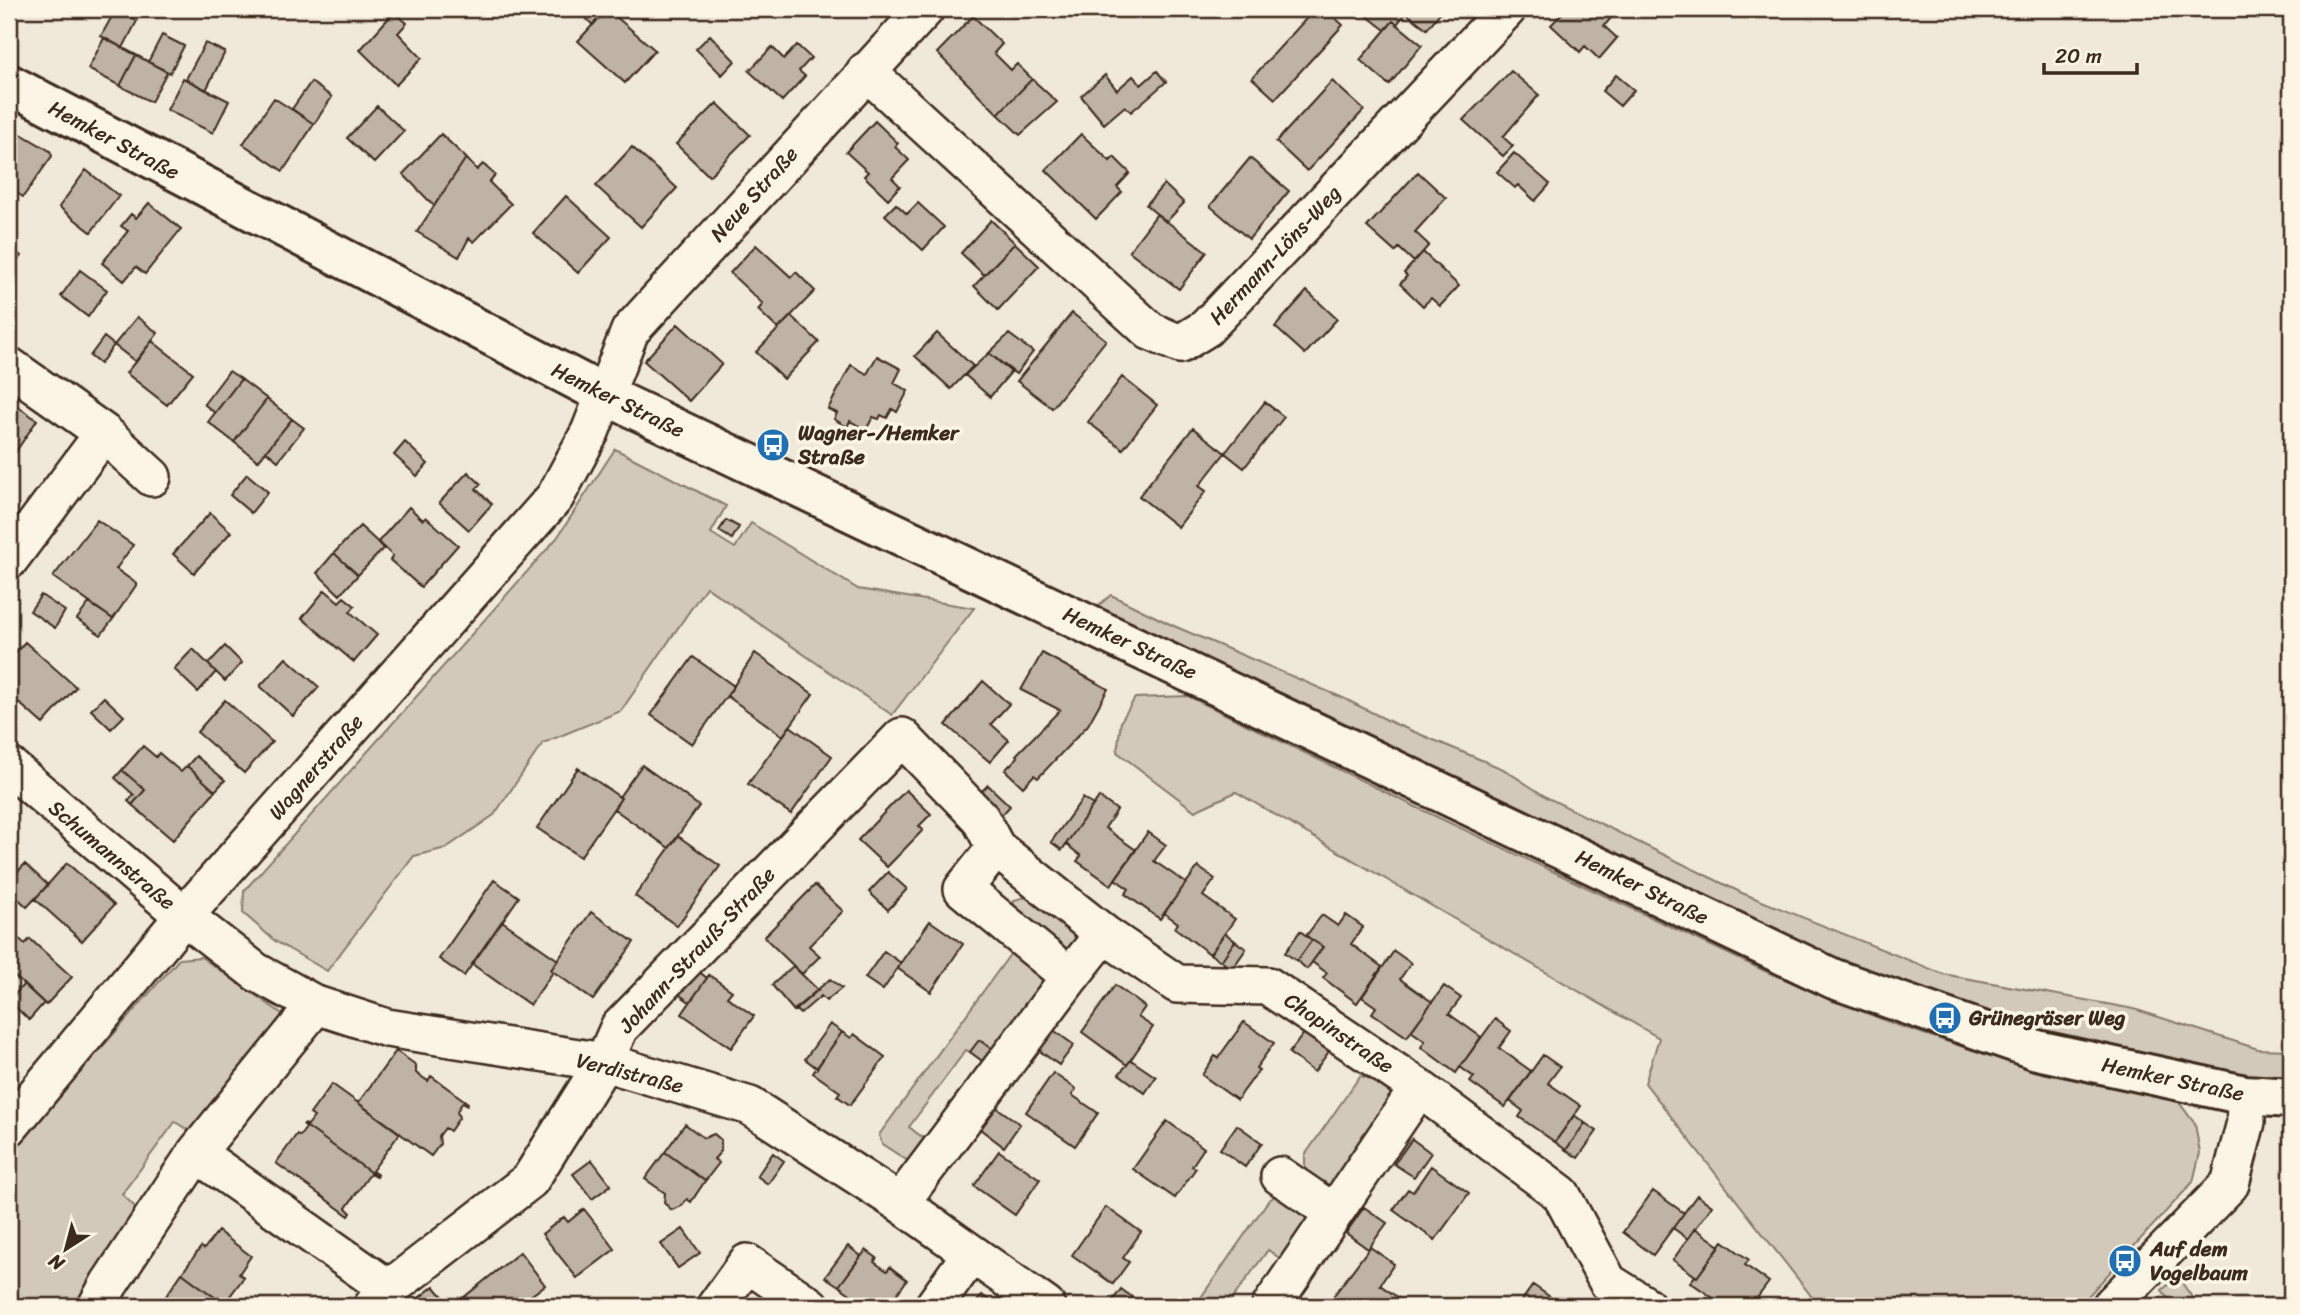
<svg xmlns="http://www.w3.org/2000/svg" width="2300" height="1315" font-family="Sriracha,sans-serif">
  <style>
    .green { fill: #d2c9ba; stroke: #867a6c; stroke-width: 2 }
    .building { fill: #beb3a4; stroke: #3b2a1e; stroke-width: 2 }
    .lines { fill: none; stroke-linecap: round; stroke-linejoin: round }
    .street-casing { stroke: #3b2a1e; stroke-width: 42 }
    .secondary-casing { stroke: #3b2a1e; stroke-width: 44 }
    .street { stroke: #fcf5e5; stroke-width: 37 }
    .secondary { stroke: #fcf5e5; stroke-width: 38 }
    .labels { text-anchor: middle; stroke-width: 7; stroke-linejoin: round; paint-order: stroke }
    .street-label { font-size: 21px; fill: #3b2a1e; stroke: #fcf5e5 }
    .poi-label { font-size: 21px; font-weight: bold; fill: #3b2a1e; stroke: #fcf5e5; text-anchor: start }
  </style>
  <rect width="100%" height="100%" fill="#f0e9d9"/>
  <filter id="ink" filterUnits="userSpaceOnUse"><feTurbulence type="fractalNoise" baseFrequency=".0143" numOctaves="2"/><feDisplacementMap in="SourceGraphic" scale="14" xChannelSelector="R" yChannelSelector="G"/><feConvolveMatrix kernelMatrix="1 2 1 2 8 2 1 2 1" color-interpolation-filters="sRGB"/></filter>
  <g filter="url(#ink)">
    <path class="green" d="M615,449L726,506L711,533L735,548L751,523L858,589L974,608L892,715L706,587L621,711L543,743L494,815L446,848L414,856L327,971L275,941L243,913L244,891L557,538Z
      M1111,595L1174,626L1343,698L1393,723L1503,769L1548,798L1742,893L1943,974L2134,1009L2258,1049L2291,1050V1078L2244,1076L2048,1036L1845,965L1094,609Z
      M1188,696L1418,808L1767,972L1891,1023L2042,1073L2178,1101L2195,1124L2200,1153L2193,1182L2079,1306H1819L1645,1083L1659,1038L1236,792L1195,811L1117,752L1121,721L1135,698Z
      M1026,897L1079,935L1080,943L1074,950L1064,948L1013,908L1014,900Z
      M1011,953L1023,955L1045,974L1040,993L998,1053L980,1040L970,1052L966,1050L909,1127L931,1144L914,1165L882,1144L879,1135Z
      M201,957L281,1013L284,1028L195,1134L175,1122L122,1194L142,1214L88,1306H9V1154L179,959Z
      M1360,1076L1380,1080L1399,1097L1343,1183L1329,1187L1305,1170V1155Z
      M1279,1193L1311,1219L1289,1265L1268,1250L1227,1306H1195L1268,1201Z
      M2178,1277L2198,1306H2173L2162,1290Z"/>
    <path class="building" d="M116,9L137,21L123,48L101,36Z
      M589,9H607L593,25L583,16Z
      M607,9L655,50L625,83L578,41Z
      M1315,9H1325L1343,25L1275,99L1252,78Z
      M1358,9H1409L1397,24L1393,21L1385,30Z
      M1409,9H1440L1442,10L1427,29L1406,13Z
      M1566,9H1601L1611,18L1604,26L1617,38L1599,59L1585,46L1580,52L1551,25Z
      M394,12L407,23L398,33L422,58L396,85L360,50Z
      M973,16L1002,44L994,53L1011,70L1017,64L1032,79L998,114L937,53Z
      M1393,21L1422,45L1389,85L1360,60Z
      M162,35L184,46L170,73L148,62Z
      M710,35L735,61L722,75L696,49Z
      M104,38L136,55L120,86L88,69Z
      M205,43L225,52L206,90L186,79Z
      M797,45L811,58L799,71L805,76L782,101L749,71L772,47L784,59Z
      M136,55L167,72L151,102L120,86Z
      M1157,71L1166,82L1131,112L1125,106L1104,124L1081,96L1105,75L1117,90L1133,76L1141,85Z
      M1511,71L1539,95L1503,137L1513,146L1503,156L1463,120Z
      M1616,75L1634,90L1620,106L1602,91Z
      M183,78L229,101L213,133L167,110Z
      M1032,79L1057,102L1020,135L998,114Z
      M1332,81L1364,110L1307,171L1276,142Z
      M311,82L332,97L314,124L292,109Z
      M274,98L314,124L283,171L243,144Z
      M717,103L750,135L709,176L676,144Z
      M377,106L404,131L374,163L347,138Z
      M875,121L898,143L895,147L909,160L892,178L900,186L888,199L864,176L868,172L846,152Z
      M16,131L50,151L52,156L23,197L14,191L9,198V142Z
      M441,134L466,158L434,206L403,174Z
      M1081,134L1110,161L1114,157L1130,173L1117,187L1122,192L1096,219L1046,170Z
      M632,147L677,188L641,227L596,186Z
      M1514,153L1550,184L1535,201L1518,185L1515,188L1497,172Z
      M466,158L477,170L483,164L495,175L489,182L511,204L474,242L469,238L459,257L417,232Z
      M1250,158L1289,191L1249,239L1210,206Z
      M86,170L119,196L91,232L59,207Z
      M1418,172L1446,198L1415,232L1429,245L1414,262L1399,248L1395,252L1367,227Z
      M1164,184L1184,203L1166,222L1146,205Z
      M566,196L611,237L578,273L533,233Z
      M149,203L181,229L145,274L136,267L124,281L102,263L128,231L121,226L131,214L136,218Z
      M918,203L944,227L923,250L885,215L896,204L907,214Z
      M1157,214L1207,252L1179,289L1129,251Z
      M991,220L1015,243L984,275L961,253Z
      M1015,243L1039,266L998,310L974,286Z
      M756,245L791,277L796,272L815,291L778,329L758,310L763,304L730,273Z
      M9,246L21,256L9,271Z
      M1423,252L1459,286L1440,306L1431,298L1423,306L1400,284L1407,276L1404,273Z
      M80,270L107,290L88,317L61,296Z
      M1307,291L1337,319L1305,354L1275,327Z
      M1072,313L1106,340L1052,408L1017,381Z
      M791,316L819,342L784,379L756,352Z
      M137,317L158,333L136,362L114,345Z
      M678,324L722,364L689,401L644,361Z
      M937,333L973,366L951,389L915,356Z
      M1009,334L1033,352L1016,374L989,353Z
      M104,337L114,345L100,364L90,356Z
      M152,341L193,373L167,405L126,373Z
      M989,353L1011,372L990,397L965,375Z
      M877,356L901,369L894,383L908,391L897,412L892,409L887,418L881,415L879,419L873,417L866,430L850,421L847,427L834,419L837,413L828,409L851,365L867,374Z
      M229,371L241,379L215,413L204,404Z
      M1122,377L1157,405L1123,449L1088,422Z
      M241,379L267,399L234,442L208,422Z
      M267,399L292,419L258,461L234,442Z
      M1265,402L1284,417L1244,468L1225,453Z
      M14,404L37,420L9,462V413Z
      M292,419L304,428L278,461L266,451Z
      M1193,428L1225,453L1199,486L1206,491L1178,527L1139,496Z
      M405,442L428,464L417,476L394,455Z
      M468,472L481,484L476,489L492,504L469,530L439,503Z
      M247,474L268,492L251,513L230,495Z
      M409,507L423,520L426,517L458,545L421,587L390,560L393,556L378,542Z
      M210,513L231,532L194,573L173,554Z
      M97,520L133,545L116,569L137,584L113,619L53,577Z
      M726,520L739,527L732,539L719,531Z
      M360,526L384,548L358,575L334,553Z
      M334,553L358,575L340,595L317,573Z
      M325,590L339,602L344,597L355,606L350,612L377,635L354,662L302,618Z
      M41,595L65,611L55,628L30,611Z
      M89,603L113,619L101,635L77,619Z
      M25,642L76,687L43,724L9,694V660Z
      M225,646L242,663L225,681L208,664Z
      M193,649L216,672L198,692L174,669Z
      M755,653L813,694L783,736L727,696Z
      M1042,653L1108,689L1088,725L1038,778L1034,775L1023,787L1005,770L1018,757L1016,755L1060,710L1021,690Z
      M693,657L734,686L692,744L651,715Z
      M286,658L319,687L293,716L260,686Z
      M983,681L1009,704L991,724L1009,740L990,762L946,725Z
      M104,697L124,716L111,729L91,710Z
      M225,700L272,742L244,773L197,732Z
      M790,726L832,756L791,814L748,784Z
      M143,746L156,757L159,753L181,772L187,766L215,791L173,840L132,805L145,790L122,770Z
      M196,756L225,780L215,791L187,766Z
      M642,765L699,806L669,848L614,809L621,798L619,797Z
      M578,768L621,798L580,857L537,828Z
      M122,770L145,790L132,805L128,801L134,795L115,778Z
      M988,785L1010,806L1000,817L978,795Z
      M906,790L931,814L919,826L923,830L887,867L858,840Z
      M1099,797L1117,810L1105,828L1136,850L1111,885L1077,861L1081,856L1066,844Z
      M1083,798L1093,805L1062,850L1051,842Z
      M1148,832L1166,845L1154,861L1186,883L1160,919L1125,894L1129,889L1115,879Z
      M678,836L720,866L677,926L635,896Z
      M67,863L114,905L82,941L35,899Z
      M25,864L48,885L27,907L9,890V881Z
      M1198,867L1215,879L1203,896L1235,919L1210,954L1175,928L1178,923L1164,913Z
      M888,872L907,889L888,910L869,892Z
      M494,880L519,897L464,976L439,959Z
      M815,885L843,911L809,946L820,956L802,974L764,937Z
      M591,912L634,942L593,1000L551,970Z
      M1322,915L1338,926L1346,915L1363,927L1351,944L1382,967L1357,1003L1323,978L1327,973L1312,962L1323,947L1306,936Z
      M502,921L558,960L551,970L553,972L530,1005L472,964Z
      M930,921L963,944L931,992L897,968Z
      M1300,931L1312,940L1297,961L1285,953Z
      M11,932L25,944L30,939L72,977L46,1005L9,971V934Z
      M1225,933L1235,941L1221,961L1210,954Z
      M1312,940L1323,947L1307,969L1297,961Z
      M1235,941L1246,949L1232,969L1221,961Z
      M884,951L901,963L883,990L865,978Z
      M1394,951L1411,963L1400,979L1432,1002L1407,1037L1372,1013L1376,1007L1362,997Z
      M793,966L818,990L794,1011L772,985Z
      M693,967L707,978L690,1002L671,989Z
      M709,975L732,991L727,997L754,1016L731,1048L682,1014Z
      M830,979L842,988L826,1001L821,996L800,1014L795,1009Z
      M24,984L44,1003L29,1020L9,1001Z
      M1115,985L1145,1007L1138,1017L1153,1027L1127,1065L1082,1032Z
      M1444,986L1461,998L1449,1014L1481,1037L1456,1073L1421,1047L1425,1041L1411,1031Z
      M1495,1019L1511,1031L1499,1048L1531,1071L1505,1107L1470,1082L1474,1077L1460,1067Z
      M1244,1022L1274,1043L1256,1068L1259,1070L1237,1100L1202,1075L1215,1056L1218,1058Z
      M830,1024L842,1032L817,1068L805,1059Z
      M1052,1029L1074,1045L1059,1065L1037,1049Z
      M842,1032L851,1038L854,1034L885,1057L850,1105L837,1096L840,1092L813,1073Z
      M1305,1032L1330,1050L1314,1072L1289,1053Z
      M979,1040L998,1053L989,1066L970,1052Z
      M396,1051L416,1065V1073L428,1081L431,1076L468,1103L467,1105L463,1102L457,1111L459,1118L450,1131L445,1128L439,1136L440,1144L431,1156L358,1103Z
      M1543,1055L1560,1067L1548,1083L1581,1106L1555,1142L1519,1117L1523,1111L1510,1101Z
      M1131,1060L1156,1077L1145,1093L1119,1074Z
      M1053,1073L1076,1089L1072,1095L1098,1113L1075,1146L1026,1112Z
      M332,1084L400,1133L372,1171L378,1175L377,1177L303,1124L308,1125L314,1117L310,1114Z
      M996,1107L1020,1124L1004,1147L980,1129Z
      M1574,1115L1585,1123L1566,1150L1555,1142Z
      M1167,1121L1204,1148L1192,1166L1196,1168L1175,1198L1133,1169Z
      M1585,1123L1597,1131L1578,1158L1566,1150Z
      M303,1124L377,1177L370,1174L346,1208L351,1213L349,1216L276,1163L297,1134L300,1136L306,1128Z
      M685,1124L704,1138L714,1134L721,1140V1151L714,1159L719,1163L705,1181L665,1152Z
      M1237,1125L1262,1143L1245,1167L1220,1149Z
      M1412,1139L1431,1153L1414,1177L1394,1164Z
      M999,1151L1040,1179L1015,1215L974,1186Z
      M665,1152L705,1181L691,1202L687,1199L681,1206L672,1210L664,1203L665,1193L645,1179Z
      M773,1153L784,1161L768,1184L757,1176Z
      M592,1160L611,1185L592,1199L573,1174Z
      M1431,1166L1469,1193L1435,1240L1393,1210L1408,1189L1413,1192Z
      M1653,1191L1684,1213L1653,1255L1623,1232Z
      M1697,1195L1712,1206L1688,1239L1673,1228Z
      M1106,1207L1141,1232L1123,1258L1129,1262L1113,1284L1072,1255Z
      M1364,1207L1387,1223L1368,1249L1346,1233Z
      M584,1209L615,1249L577,1278L542,1234L564,1217L568,1222Z
      M1695,1228L1720,1246L1697,1277L1673,1260Z
      M683,1229L700,1253L678,1268L661,1244Z
      M218,1231L251,1256L239,1274L244,1277L224,1304L182,1273L201,1247L204,1249Z
      M1723,1241L1749,1260L1745,1265L1769,1282L1751,1306H1725L1690,1282L1695,1276L1697,1277Z
      M848,1246L861,1256L839,1286L825,1277Z
      M1370,1247L1394,1264L1380,1285L1410,1306H1335L1329,1302Z
      M866,1250L877,1258L874,1262L887,1271L890,1267L907,1280L888,1306H867L839,1286Z
      M520,1252L545,1285L523,1302L526,1306H469L463,1298Z
      M182,1273L224,1304L223,1306H175L164,1299Z
      M1533,1285L1563,1306H1518Z
      M434,1286L451,1306H411L410,1305Z
      M1121,1289L1143,1305L1142,1306H1109Z
      M982,1295L998,1306H974Z"/>
    <g class="lines">
      <defs>
        <path id="street" d="M866,71L1150,331L1180,344L1206,328L1507,9
          M9,366L104,433L152,477
          M9,560L104,433
          M9,766L184,916L256,972L316,1005L387,1028L604,1062L750,1106L900,1203L1046,1306
          M1104,934L1070,977L963,889L996,848L1104,934L1177,984L1268,986L1419,1088L1561,1194L1608,1282L1646,1306
          M9,1127L184,916L555,497L590,432L630,331L925,9
          M196,1153L389,1289
          M1280,1176L1334,1213
          M900,1203L1070,977
          M97,1306L109,1284L196,1153L316,1005
          M373,1306L389,1289L530,1180L604,1062L619,1028L902,737L980,818L996,848
          M716,1306L747,1263L810,1306
          M934,1306L971,1254
          M1271,1306L1419,1088
          M2111,1306L2230,1184L2246,1122L2245,1095"/>
        <path id="secondary" d="M9,84L605,395L1834,979L2037,1050L2245,1095L2291,1098"/>
      </defs>
      <use href="#street" class="street-casing"/>
      <use href="#secondary" class="secondary-casing"/>
      <use href="#street" class="street"/>
      <use href="#secondary" class="secondary"/>
    </g>
  </g>
  <defs>
    <symbol id="bus-disc" viewBox="-11 -11 22 22"><circle r="9.5" fill="#1f6fb2" stroke="#fcf5e5"/><path d="M-5-6H5V4H4V6H2V4H-2V6H-4V4H-5ZM-3.5-4V0h7V-4ZM-3.5 1.2v1.5H-2V1.2ZM2 1.2v1.5H3.5V1.2Z" fill="#fff"/></symbol>
  </defs>
  <g fill-rule="evenodd">
    <use href="#bus-disc" x="754" y="426" width="38" height="38"/>
    <use href="#bus-disc" x="1926" y="999" width="38" height="38"/>
    <use href="#bus-disc" x="2106" y="1242" width="38" height="38"/>
  </g>
  <g class="labels">
    <g class="street-label">
      <text transform="translate(114 140) rotate(28)" y="7">Hemker Straße</text>
      <text transform="translate(754 194) rotate(-48)" y="7">Neue Straße</text>
      <text transform="translate(1275 255) rotate(-47)" y="7">Hermann-Löns-Weg</text>
      <text transform="translate(618 400) rotate(26)" y="7">Hemker Straße</text>
      <text transform="translate(1130 643) rotate(25)" y="7">Hemker Straße</text>
      <text transform="translate(316 767) rotate(-49)" y="7">Wagnerstraße</text>
      <text transform="translate(112 855) rotate(40)" y="7">Schumannstraße</text>
      <text transform="translate(1642 887) rotate(26)" y="7">Hemker Straße</text>
      <text transform="translate(697 950) rotate(-47)" y="7">Johann-Strauß-Straße</text>
      <text transform="translate(1339 1033) rotate(34)" y="7">Chopinstraße</text>
      <text transform="translate(630 1073) rotate(14)" y="7">Verdistraße</text>
      <text transform="translate(2173 1079) rotate(12)" y="7">Hemker Straße</text>
    </g>
    <g class="poi-label">
      <text x="798" y="440">Wagner-/Hemker<tspan x="798" dy="24">Straße</tspan></text>
      <text x="1969" y="1025">Grünegräser Weg</text>
      <text x="2150" y="1256">Auf dem<tspan x="2150" dy="24">Vogelbaum</tspan></text>
    </g>
  </g>
  <rect width="2300" height="1315" fill="none" stroke="#fcf5e5" stroke-width="35"/>
  <rect x="18" y="18" width="2265" height="1280" fill="none" stroke="#3b2a1e" stroke-width="2.5" filter="url(#ink)"/>
  <g transform="translate(66 1249) rotate(216)" stroke="#fcf5e5" stroke-width="5" paint-order="stroke">
  <path d="M0-5L12 26L0 18L-12 26Z" fill="#3b2a1e"/>
  <text y="-10" font-size="19" font-weight="bold" text-anchor="middle" fill="#3b2a1e">N</text>
  </g>
  <path d="M2044 63v10h93v-10" fill="none" stroke="#3b2a1e" stroke-width="3.5"/>
  <text x="2055" y="63" font-size="21" fill="#3b2a1e" stroke="#fcf5e5" stroke-width="5" paint-order="stroke">20 m</text>
</svg>
